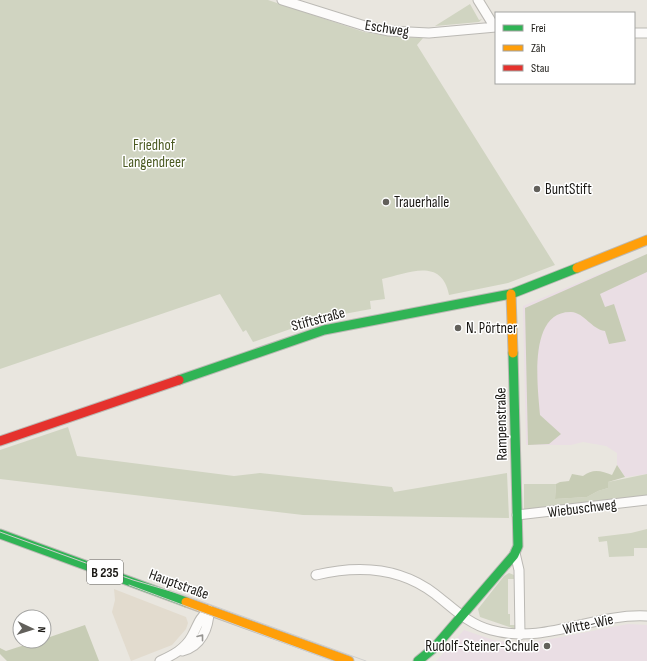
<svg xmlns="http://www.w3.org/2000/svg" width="647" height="661" font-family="'Sofia Sans Condensed',sans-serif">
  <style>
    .built { fill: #e2dbce }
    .education { fill: #eadee4 }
    .green { fill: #d0d4c1 }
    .forest { fill: #c7ccb5 }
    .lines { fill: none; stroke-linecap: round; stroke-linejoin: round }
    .street-casing { stroke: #bbb9b4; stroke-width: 11 }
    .fast-casing { stroke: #bbb9b4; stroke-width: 11 }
    .slow-casing { stroke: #bbb9b4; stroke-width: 11 }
    .jam-casing { stroke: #bbb9b4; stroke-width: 11 }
    .street { stroke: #fcfbfa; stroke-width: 9 }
    .fast { stroke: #30b455; stroke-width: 9 }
    .slow { stroke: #ff9f0a; stroke-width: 9 }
    .jam { stroke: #e5322d; stroke-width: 9 }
    .tram { stroke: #d0cfcd; stroke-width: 1 }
    .oneway { stroke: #969592 }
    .poi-dot { fill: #62605b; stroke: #fff; stroke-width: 1.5 }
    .labels { text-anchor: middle; stroke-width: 3; stroke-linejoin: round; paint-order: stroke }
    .shield { fill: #fff; stroke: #5f5d5a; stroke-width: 1 }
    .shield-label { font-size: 14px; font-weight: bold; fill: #1a1814 }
    .street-label { font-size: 15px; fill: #1a1814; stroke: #fff }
    .park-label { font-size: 15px; fill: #4b5a22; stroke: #fff }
    .poi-label { font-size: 15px; fill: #1a1814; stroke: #fff; text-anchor: start }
  </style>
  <rect width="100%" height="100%" fill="#e9e6df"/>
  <path class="built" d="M114,589L186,617L188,623L186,629L172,645L131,661L112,612L115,600Z"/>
  <path class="education" d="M647,254V474L625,477L617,465V453L606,446L583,442L571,445H526L523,306Z
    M628,624L647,625V661H436L464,630L493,640L509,642L541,641Z"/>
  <path class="green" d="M0,0H268L364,32L390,36L423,38L417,45L555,265L508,283L449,295C442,257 408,273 382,279L385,299L370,301L371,309L322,318L253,342L246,330L243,332L220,294L0,369Z
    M470,4L479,20L482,19L479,22L435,26Z
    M68,427L77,456L234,476L260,473L392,487L394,492L507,473L509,518L303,515L0,479V450Z
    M647,474V496L526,510L524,509V484H556L555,499L587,497L598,491L608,488V482Z
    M647,529V548H634V556L609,557L607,541L599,542L598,537L631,533Z
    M509,573L514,575V579H508V614H510V625H515V629L480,617L478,609L504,576Z"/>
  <path class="forest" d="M647,254V272L600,294L605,307L614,304L626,341L609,344L605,331C591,329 585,313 571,312C527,311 538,389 540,415L561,434L549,444L528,445L525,308Z
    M617,465L625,477L608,482V488L598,491L587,497L555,499L556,484L560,482L569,481L572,474L583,476C593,468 602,471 612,475Z
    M85,625L99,661H7L0,654V648L6,651L37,641H44V639Z"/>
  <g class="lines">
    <defs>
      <path id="street" d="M282,0L365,26L389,31L429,33L496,27
        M478,0L494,26
        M634,33H647
        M517,515L647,500
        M515,553L519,570L520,635
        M316,575C358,565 400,567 435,594C453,608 468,624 491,630C546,645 593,613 647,616
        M182,651C201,647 209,628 209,610
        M160,661C173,655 185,649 192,636C198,625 199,618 209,610"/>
      <path id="fast" d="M179,380L324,330L511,294L577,268
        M0,534L186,602
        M418,661L434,648L514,555L518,546L513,353"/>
      <path id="slow" d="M577,268L647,240
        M511,294L513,353
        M186,602L349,661"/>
      <path id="jam" d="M0,441L179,380"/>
    </defs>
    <use href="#street" class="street-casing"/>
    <use href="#fast" class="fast-casing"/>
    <use href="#slow" class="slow-casing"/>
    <use href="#jam" class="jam-casing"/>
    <use href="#street" class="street"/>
    <use href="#fast" class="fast"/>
    <use href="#slow" class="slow"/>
    <use href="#jam" class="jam"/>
    <path class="tram" d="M0,532L133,580L184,595L366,661
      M129,585L333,661"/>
  </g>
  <defs><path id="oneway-chevron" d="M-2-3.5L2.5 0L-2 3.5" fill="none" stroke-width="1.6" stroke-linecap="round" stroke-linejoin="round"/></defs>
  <use class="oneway" href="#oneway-chevron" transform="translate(201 637) rotate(-52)"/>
  <g class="poi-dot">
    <circle cx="537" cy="189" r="4"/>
    <circle cx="386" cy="202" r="4"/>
    <circle cx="458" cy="328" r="4"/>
    <circle cx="547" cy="646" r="4"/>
  </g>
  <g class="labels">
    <rect class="shield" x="87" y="560" width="36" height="24" rx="3"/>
    <g class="shield-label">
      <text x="105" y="577">B 235</text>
    </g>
    <g class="street-label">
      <text transform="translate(387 28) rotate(9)" y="5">Eschweg</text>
      <text transform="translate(318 319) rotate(-15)" y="5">Stiftstraße</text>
      <text transform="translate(501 424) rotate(-91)" y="5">Rampenstraße</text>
      <text transform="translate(582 508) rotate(-7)" y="5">Wiebuschweg</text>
      <text transform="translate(179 584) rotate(20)" y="5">Hauptstraße</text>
      <text transform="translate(588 624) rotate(-12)" y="5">Witte-Wie</text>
    </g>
    <g class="park-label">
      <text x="154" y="150">Friedhof<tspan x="154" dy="17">Langendreer</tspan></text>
    </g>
    <g class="poi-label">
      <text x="545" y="194">BuntStift</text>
      <text x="394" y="207">Trauerhalle</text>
      <text x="466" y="333">N. Pörtner</text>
      <text x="539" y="651" text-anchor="end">Rudolf-Steiner-Schule</text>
    </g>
  </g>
  <rect x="495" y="12" width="140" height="72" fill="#ffffff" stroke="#a3a3a1"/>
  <rect x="503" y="25" width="20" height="6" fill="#30b455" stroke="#a3a3a1"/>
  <text x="531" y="32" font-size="12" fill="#1a1814">Frei</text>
  <rect x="503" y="45" width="20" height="6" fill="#ff9f0a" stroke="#a3a3a1"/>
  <text x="531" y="52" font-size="12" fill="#1a1814">Zäh</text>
  <rect x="503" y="65" width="20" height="6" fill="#e5322d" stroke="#a3a3a1"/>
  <text x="531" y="72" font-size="12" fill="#1a1814">Stau</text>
  <g transform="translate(32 629) rotate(94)"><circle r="19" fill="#ffffff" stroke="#a3a3a1"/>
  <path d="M0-3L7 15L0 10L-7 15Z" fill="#62605b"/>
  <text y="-6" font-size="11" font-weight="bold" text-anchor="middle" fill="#1a1814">N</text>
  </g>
</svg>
